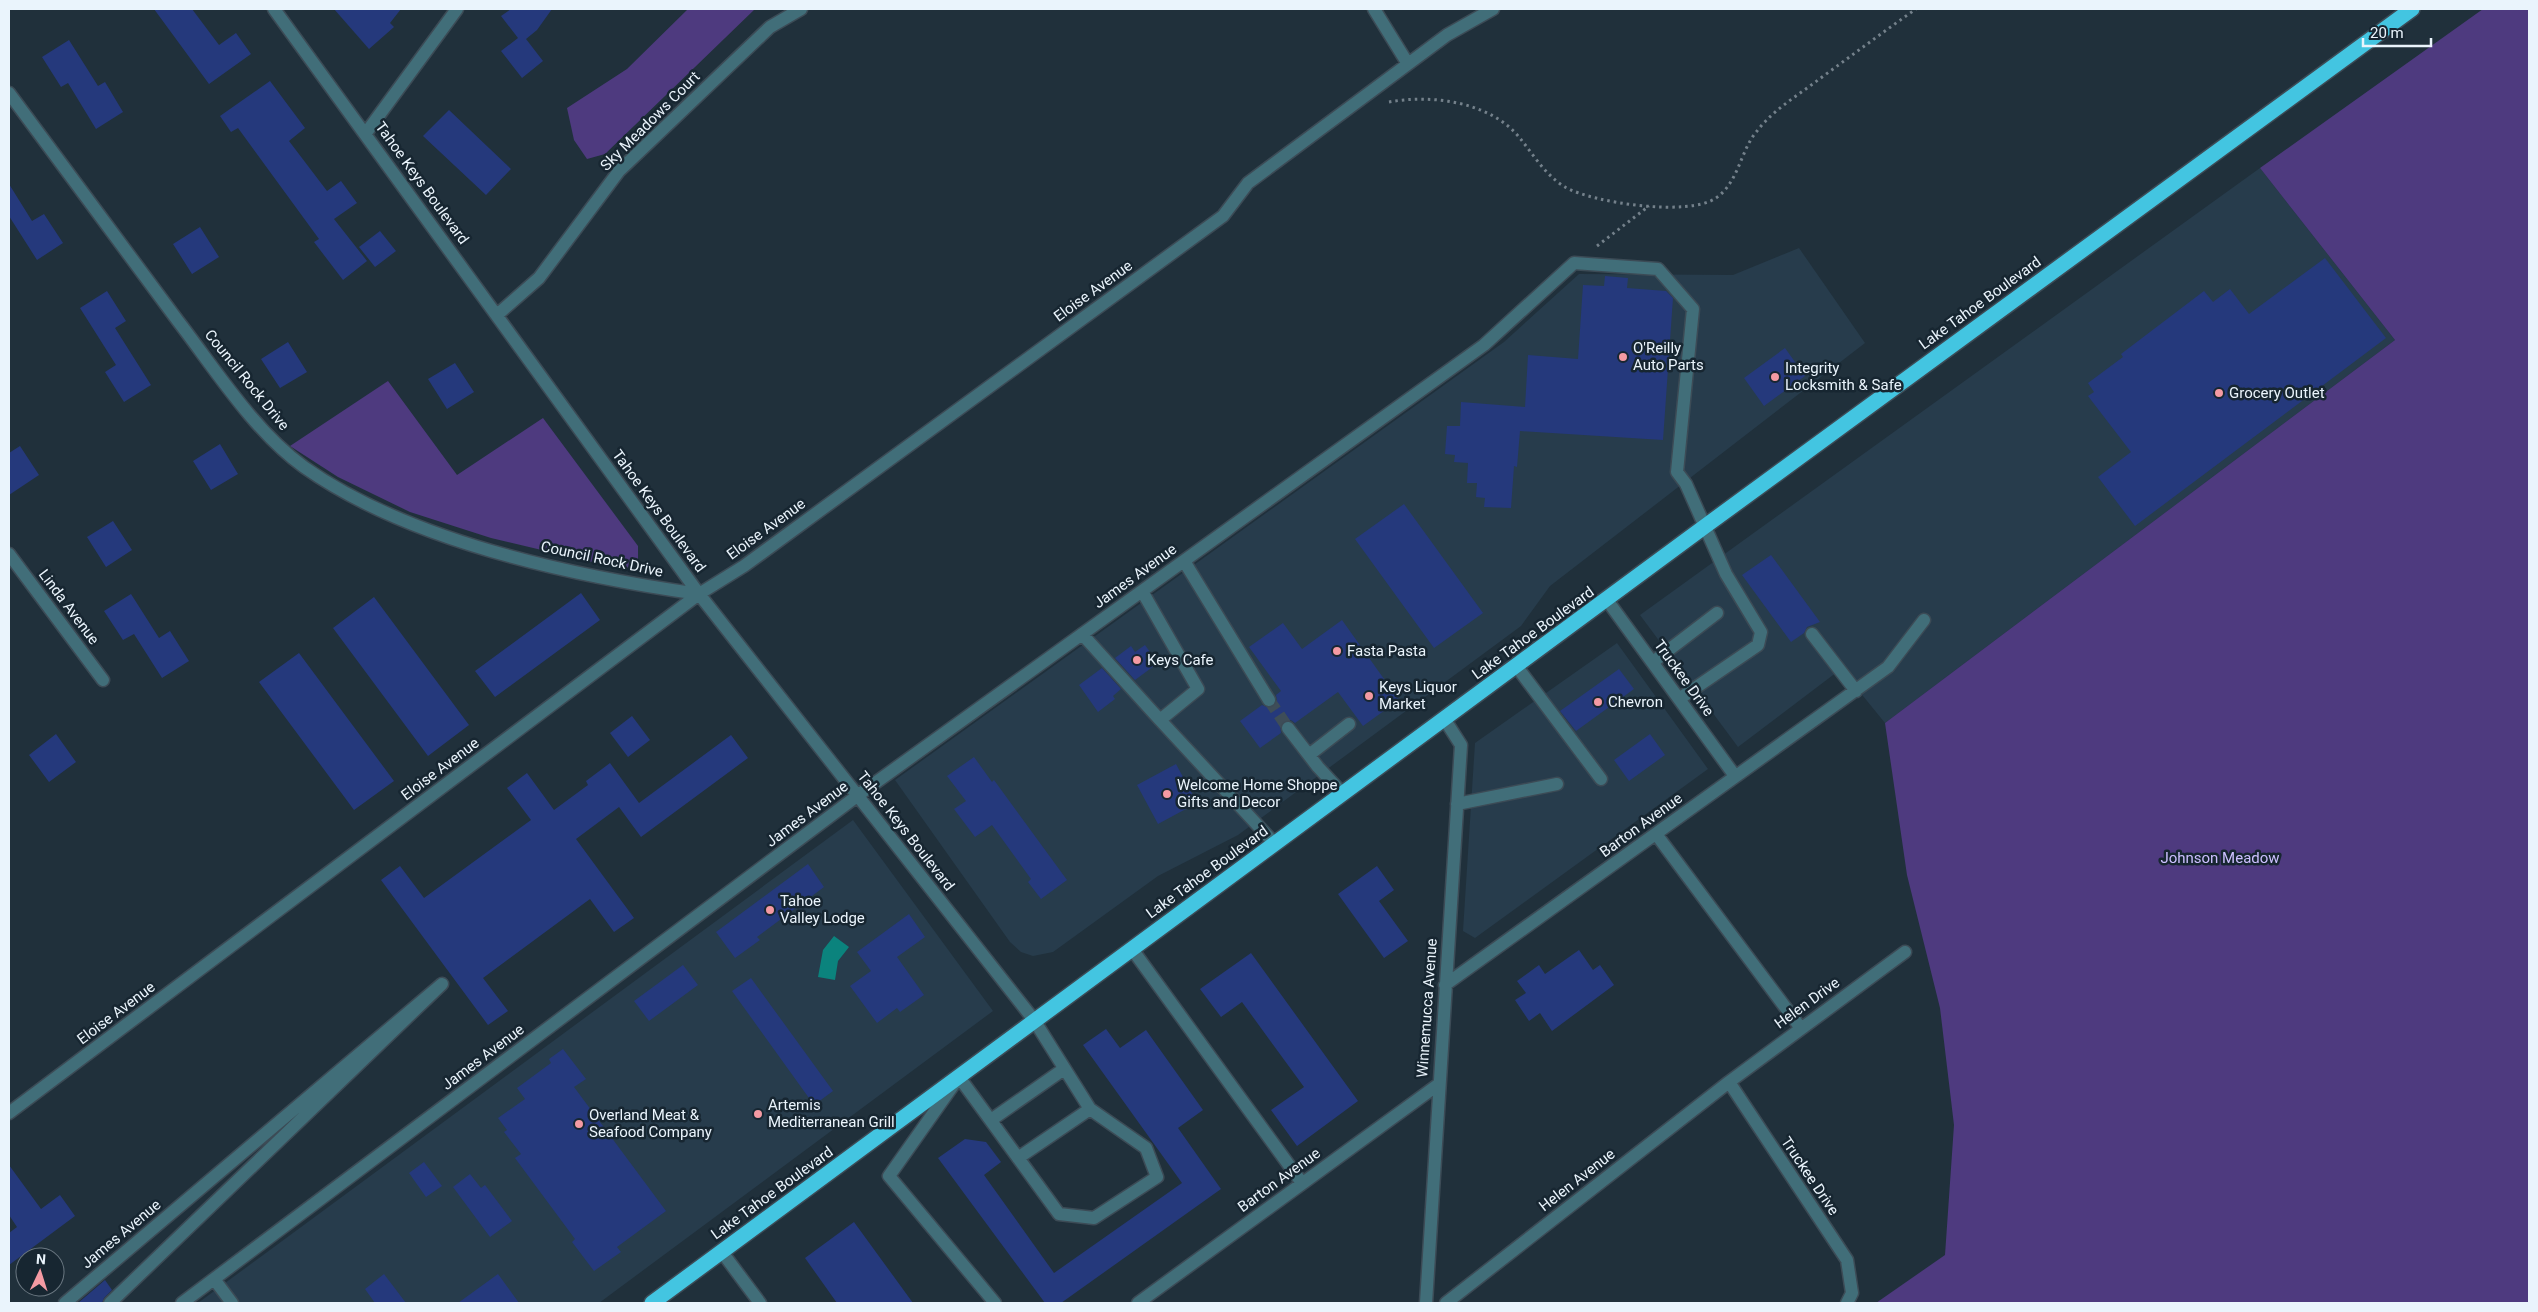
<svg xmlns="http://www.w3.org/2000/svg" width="2538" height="1312" font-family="Roboto,sans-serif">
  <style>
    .built { fill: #273c4c }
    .green { fill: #4e3a7f }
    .water { fill: #0b837d }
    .building { fill: #25397c }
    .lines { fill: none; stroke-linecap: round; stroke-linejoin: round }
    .minor-tunnel { stroke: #3e4d58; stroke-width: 12; stroke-dasharray: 12 6; stroke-linecap: butt }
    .minor-casing { stroke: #3c4b56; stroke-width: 15 }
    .highway-casing { stroke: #3c4b56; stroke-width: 18 }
    .path { stroke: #74818b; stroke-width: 3; stroke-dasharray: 2.5 4; stroke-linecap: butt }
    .minor { stroke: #416e79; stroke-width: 12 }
    .highway { stroke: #43c5e1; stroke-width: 15 }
    .poi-dot { fill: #f49aa3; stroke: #172631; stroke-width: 2 }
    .labels { text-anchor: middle; stroke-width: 5; stroke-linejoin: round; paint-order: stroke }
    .street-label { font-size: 15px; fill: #eaf4fc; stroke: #172631 }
    .poi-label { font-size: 15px; fill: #eaf4fc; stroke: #172631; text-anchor: start }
    .park-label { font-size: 15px; fill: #cdc0ff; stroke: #172631 }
  </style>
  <rect width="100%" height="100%" fill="#20303b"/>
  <path class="built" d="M2260,168L2395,340L1885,723L1841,669L1738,747L1640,615Z
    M1799,248L1865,343L1550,586L1521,626L1238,835L1158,876L1053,952L1033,956L1021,952L1010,942L895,780L1504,342L1579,274L1733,275Z
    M1617,643L1708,769L1475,938L1463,931L1475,743Z
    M853,820L993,1011L599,1303H198Z"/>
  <path class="green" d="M688,9H755L605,154L587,159L574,140L567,108L627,69Z
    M2483,9H2529V1303H1876L1945,1255L1954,1125L1940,1008L1907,875L1885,723L2395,340L2260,168Z
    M388,381L457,475L543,418L638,546V563L632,568L609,566L491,538L410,512L338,477L290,446Z"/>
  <path class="water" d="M834,936L849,947L838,961L835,980L818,977L823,950Z"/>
  <path class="building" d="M154,9H192L219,45L236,33L251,54L209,84Z
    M334,9H401L390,23L394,27L369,49Z
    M511,9H552L537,30L526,39L543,61L522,78L501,51L518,38L501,16Z
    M69,40L98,86L105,82L123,112L96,129L68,83L61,87L42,57Z
    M270,81L305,128L289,141L327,191L341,181L357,203L334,219L367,261L343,280L314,242L319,239L238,128L231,132L220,116Z
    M449,110L511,169L486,195L423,136Z
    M9,184L32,221L44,214L63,243L37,260L9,216Z
    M200,227L219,257L192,274L173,244Z
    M380,231L396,251L375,267L359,247Z
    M2325,258L2386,338L2135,526L2098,477L2131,452L2088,396L2094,392L2088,383L2123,357L2121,354L2204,291L2213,302L2230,289L2249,314Z
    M1605,276L1628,278L1627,288L1666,291L1673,298L1663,440L1520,431L1517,467L1514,466L1511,508L1484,507L1485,498L1476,497L1477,483H1467L1468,463L1454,462L1455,455L1445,454L1447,426H1460L1461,402L1525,407L1528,355L1578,359L1583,285L1604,286Z
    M107,291L126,321L115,328L151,385L124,402L105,372L116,365L80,308Z
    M288,342L307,372L280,388L261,359Z
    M1785,348L1805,376L1764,406L1744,378Z
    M455,363L474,392L447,409L428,379Z
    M220,444L238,474L211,490L193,461Z
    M20,446L39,475L9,495V453Z
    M1404,504L1483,613L1434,648L1355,539Z
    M113,521L132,550L106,567L87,537Z
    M1771,555L1820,622L1807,627L1804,633L1791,642L1742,575Z
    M581,593L600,620L495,697L475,671Z
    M131,594L159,638L170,631L189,661L162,678L134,634L123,640L104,611Z
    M374,597L469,725L428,756L333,628Z
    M1342,620L1399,700L1363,726L1338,692L1295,723L1291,720L1283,721L1280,725L1281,733L1260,748L1240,721L1262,705L1269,708L1274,707L1277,700L1276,695L1281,691L1249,647L1283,623L1302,649Z
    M1145,645L1158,663L1135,680L1115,658L1131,646L1135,652Z
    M299,653L394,781L354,810L259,682Z
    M1102,668L1121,689L1113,696L1115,699L1098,712L1079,685Z
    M1619,669L1634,689L1576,731L1560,711Z
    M632,716L650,740L628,757L610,733Z
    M56,734L76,762L49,782L29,755Z
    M1650,734L1665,755L1629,781L1614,760Z
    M731,735L748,758L641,837L619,807L576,839L634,918L614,932L590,899L483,978L508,1011L488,1025L381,880L400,866L424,898L531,820L507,788L527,773L554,810L588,785L586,781L610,763L639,803Z
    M974,757L992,782L994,780L1067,880L1041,899L1028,882L1031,879L992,825L975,837L954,809L966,801L947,776Z
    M1176,764L1197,803L1158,824L1137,785Z
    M808,864L824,887L757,937L760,940L735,958L716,932Z
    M1377,866L1394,890L1379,901L1408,941L1384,958L1338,894Z
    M909,914L925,937L897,957L924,995L900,1012L897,1008L877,1023L850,986L871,971L857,952Z
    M1579,950L1593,970L1600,965L1614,985L1552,1031L1540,1013L1529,1021L1515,1000L1526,993L1517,981L1539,965L1545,974Z
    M1251,953L1358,1101L1297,1146L1271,1110L1304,1087L1242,1002L1221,1017L1200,989Z
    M683,965L698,985L649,1021L634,1001Z
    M751,978L833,1091L814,1105L732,991Z
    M1106,1029L1120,1048L1146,1030L1203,1110L1178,1128L1221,1189L1061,1303H1045L938,1158L965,1139L986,1142L1001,1162L984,1175L1054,1273L1182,1183L1083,1045Z
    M563,1049L586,1079L574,1087L666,1211L617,1247L621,1252L594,1271L572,1242L575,1239L515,1158L521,1154L504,1132L507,1130L498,1118L525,1099L517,1088L551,1063L549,1059Z
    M424,1162L442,1186L426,1197L409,1173Z
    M9,1165L41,1209L60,1195L75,1216L9,1265V1233L17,1227L9,1215Z
    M470,1174L481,1188L485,1185L512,1221L490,1237L453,1187Z
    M854,1222L913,1303H837L805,1258Z
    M384,1274L406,1303H375L365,1289Z
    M498,1274L519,1303H458Z
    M105,1280L112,1290L104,1298L102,1303H78Z"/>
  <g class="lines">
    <path class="minor-tunnel" d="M1269,700L1288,728"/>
    <defs>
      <path id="minor" d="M274,9L699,594L1034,1020L1090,1109L1018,1158
        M1374,9L1408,64
        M9,93C65,169 122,245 178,321C215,369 254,431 304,467C410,542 572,576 699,594
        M366,133L457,9
        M497,315L539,278L619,171L770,27L801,9
        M9,554L103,680
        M1184,561L1269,700
        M1142,591L1198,689L1160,720L1275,844
        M1607,600L1735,776
        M1082,634L1160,720
        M1812,634L1856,691
        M1653,662L1717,613
        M1517,667L1601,779
        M1288,728L1318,767L1343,794
        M1309,755L1349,724
        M1457,804L1557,784
        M1656,834L1800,1027
        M1132,949L1302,1183
        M1445,985L1888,667L1924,620
        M1729,1082L1847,1260L1852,1293L1847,1303
        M9,1113L699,594L744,566L1223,216L1248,183L1447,35L1493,9
        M991,1120L1064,1069
        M722,1252L760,1303
        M214,1279L232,1303
        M65,1303L442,984L110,1303
        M182,1303L857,796L1484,345L1574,263L1658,269L1693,309L1677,472L1686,484L1726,574L1761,632L1758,645L1679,699
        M995,1303L889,1176L959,1077L1059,1214L1094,1218L1157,1177L1146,1148L1090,1109
        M1138,1303L1439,1084
        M1426,1303L1461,745L1445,720
        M1446,1303L1729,1082L1905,952"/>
      <path id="highway" d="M652,1303L1704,527L2412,9"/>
    </defs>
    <use href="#minor" class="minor-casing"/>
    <use href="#highway" class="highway-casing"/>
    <path class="path" d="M1389,102C1432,94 1490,102 1519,137C1533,154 1545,175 1565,187C1593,203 1688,217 1716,198C1739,182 1740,151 1757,131C1773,110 1797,96 1818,80C1851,56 1883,32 1916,9
      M1597,246L1649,206"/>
    <use href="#minor" class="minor"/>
    <use href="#highway" class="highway"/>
  </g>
  <g class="poi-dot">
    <circle cx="1623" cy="357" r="5"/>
    <circle cx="1775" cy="377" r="5"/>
    <circle cx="2219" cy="393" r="5"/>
    <circle cx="1337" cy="651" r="5"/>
    <circle cx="1137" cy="660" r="5"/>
    <circle cx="1369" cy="696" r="5"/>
    <circle cx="1598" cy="702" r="5"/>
    <circle cx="1167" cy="794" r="5"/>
    <circle cx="770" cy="910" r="5"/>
    <circle cx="758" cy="1114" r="5"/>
    <circle cx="579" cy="1124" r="5"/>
  </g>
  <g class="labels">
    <g class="street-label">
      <text transform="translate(650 121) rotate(-45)" y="5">Sky Meadows Court</text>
      <text transform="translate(422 183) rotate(54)" y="5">Tahoe Keys Boulevard</text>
      <text transform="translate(1093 291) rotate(-36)" y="5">Eloise Avenue</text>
      <text transform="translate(1980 303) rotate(-36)" y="5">Lake Tahoe Boulevard</text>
      <text transform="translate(247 380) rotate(51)" y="5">Council Rock Drive</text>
      <text transform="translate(659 511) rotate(54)" y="5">Tahoe Keys Boulevard</text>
      <text transform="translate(766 529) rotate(-36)" y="5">Eloise Avenue</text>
      <text transform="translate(602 559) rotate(12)" y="5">Council Rock Drive</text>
      <text transform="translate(1135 576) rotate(-36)" y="5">James Avenue</text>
      <text transform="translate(69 607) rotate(53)" y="5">Linda Avenue</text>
      <text transform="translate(1533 633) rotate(-36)" y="5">Lake Tahoe Boulevard</text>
      <text transform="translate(1684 678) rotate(54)" y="5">Truckee Drive</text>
      <text transform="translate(440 769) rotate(-37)" y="5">Eloise Avenue</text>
      <text transform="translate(807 814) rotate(-37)" y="5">James Avenue</text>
      <text transform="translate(1641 825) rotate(-36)" y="5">Barton Avenue</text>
      <text transform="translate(906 831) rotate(52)" y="5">Tahoe Keys Boulevard</text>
      <text transform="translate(1207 872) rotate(-36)" y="5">Lake Tahoe Boulevard</text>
      <text transform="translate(1807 1003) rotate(-36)" y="5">Helen Drive</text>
      <text transform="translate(1427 1008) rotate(-86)" y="5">Winnemucca Avenue</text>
      <text transform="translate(116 1013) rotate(-37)" y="5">Eloise Avenue</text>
      <text transform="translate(483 1057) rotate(-37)" y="5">James Avenue</text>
      <text transform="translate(1810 1176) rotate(56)" y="5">Truckee Drive</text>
      <text transform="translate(1279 1180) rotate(-36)" y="5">Barton Avenue</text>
      <text transform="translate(1577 1180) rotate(-38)" y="5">Helen Avenue</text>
      <text transform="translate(772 1193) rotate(-36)" y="5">Lake Tahoe Boulevard</text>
      <text transform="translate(121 1234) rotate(-40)" y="5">James Avenue</text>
    </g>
    <g class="poi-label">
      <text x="1633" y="353">O'Reilly<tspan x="1633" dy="17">Auto Parts</tspan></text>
      <text x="1785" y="373">Integrity<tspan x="1785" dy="17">Locksmith &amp; Safe</tspan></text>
      <text x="2229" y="398">Grocery Outlet</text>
      <text x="1347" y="656">Fasta Pasta</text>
      <text x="1147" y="665">Keys Cafe</text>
      <text x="1379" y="692">Keys Liquor<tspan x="1379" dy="17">Market</tspan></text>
      <text x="1608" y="707">Chevron</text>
      <text x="1177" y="790">Welcome Home Shoppe<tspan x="1177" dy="17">Gifts and Decor</tspan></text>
      <text x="780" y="906">Tahoe<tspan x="780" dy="17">Valley Lodge</tspan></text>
      <text x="768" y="1110">Artemis<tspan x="768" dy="17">Mediterranean Grill</tspan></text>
      <text x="589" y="1120">Overland Meat &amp;<tspan x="589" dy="17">Seafood Company</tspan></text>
    </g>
    <g class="park-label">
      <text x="2220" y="863">Johnson Meadow</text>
    </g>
  </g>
  <rect width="2538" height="1312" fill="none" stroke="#eaf4fc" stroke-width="20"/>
  <g transform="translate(40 1272) rotate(4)"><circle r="24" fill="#172631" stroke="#6b7882"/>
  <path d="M0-4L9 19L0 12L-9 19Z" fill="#f49aa3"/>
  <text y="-8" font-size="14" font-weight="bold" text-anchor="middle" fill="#eaf4fc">N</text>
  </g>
  <path d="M2363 38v8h68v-8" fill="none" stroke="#eaf4fc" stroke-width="2.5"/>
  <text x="2370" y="38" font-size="15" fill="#eaf4fc" stroke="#172631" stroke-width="4" paint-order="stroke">20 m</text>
</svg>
